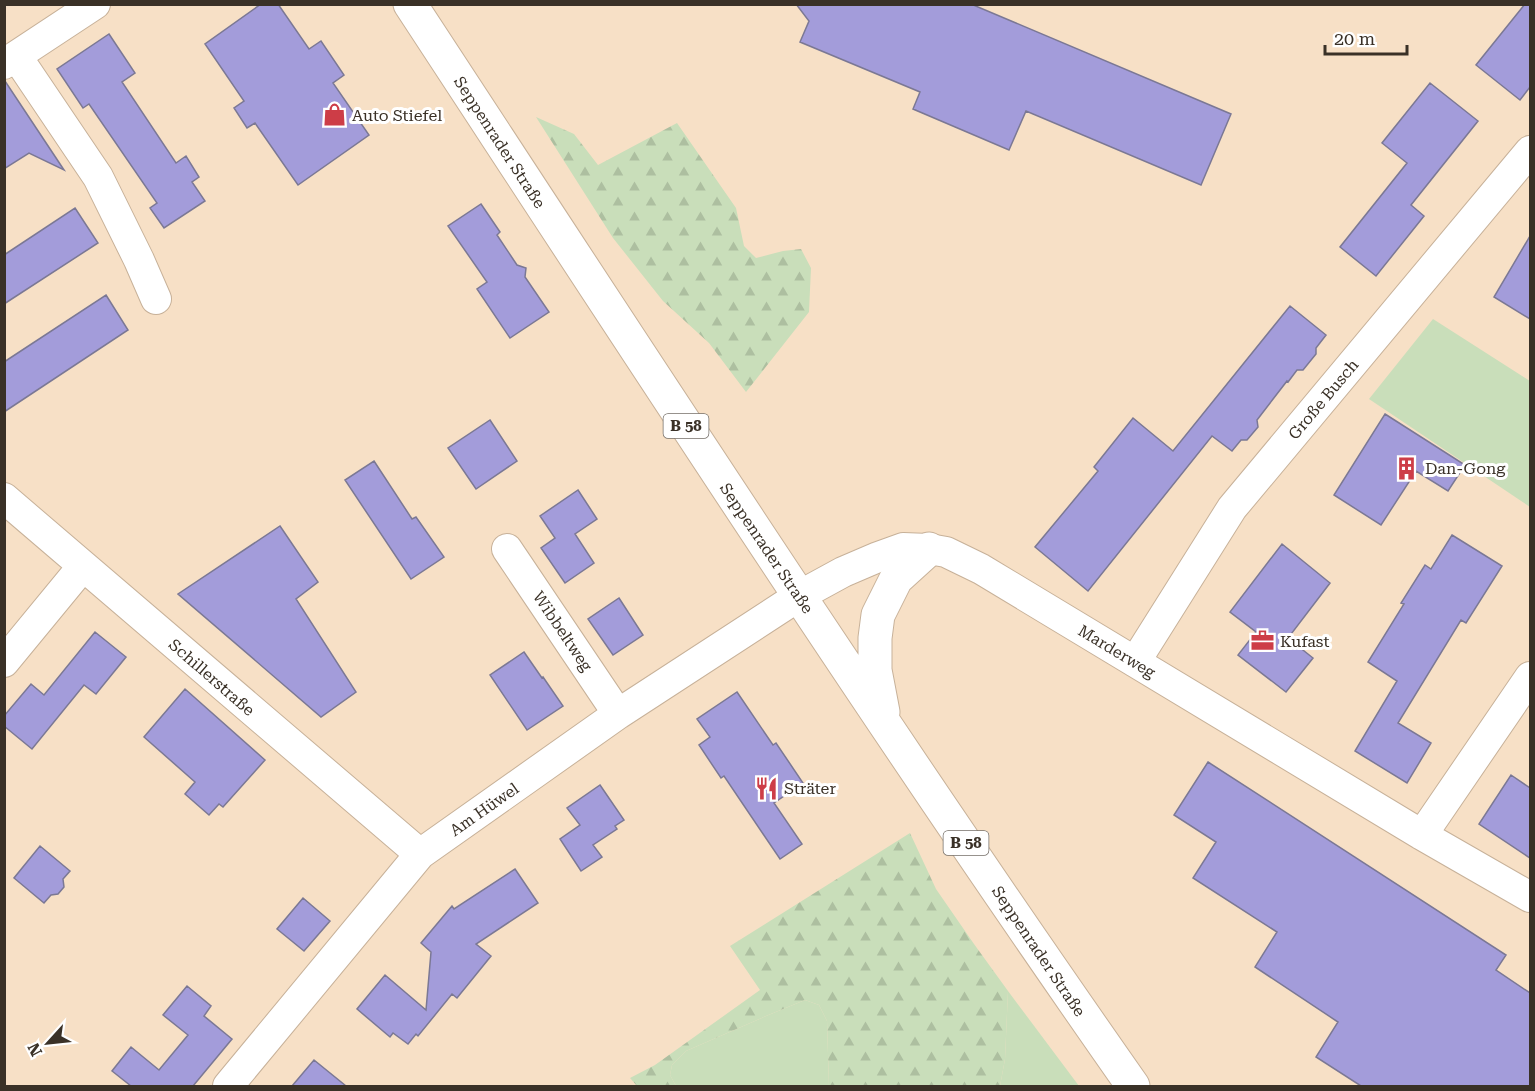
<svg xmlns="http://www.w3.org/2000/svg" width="1535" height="1091" font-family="'Roboto Serif',serif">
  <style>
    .green { fill: #c9deba }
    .forest { fill: url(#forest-firs) }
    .building { fill: #a39cda; stroke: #7b7894; stroke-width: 1.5 }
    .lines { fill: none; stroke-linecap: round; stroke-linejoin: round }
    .minor-casing { stroke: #c7b199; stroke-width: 32 }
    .primary-casing { stroke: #c7b199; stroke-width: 35 }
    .minor { stroke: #fff; stroke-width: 30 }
    .primary { stroke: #fff; stroke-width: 33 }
    .labels { text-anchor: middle; stroke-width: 6; stroke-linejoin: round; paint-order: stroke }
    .shield { fill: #fff; stroke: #756f68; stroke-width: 1.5 }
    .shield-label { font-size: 15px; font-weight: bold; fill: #3a3127 }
    .poi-label { font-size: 16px; fill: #3a3127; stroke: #fff; text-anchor: start }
    .street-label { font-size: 16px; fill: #3a3127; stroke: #fff }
  </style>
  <defs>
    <pattern id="forest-firs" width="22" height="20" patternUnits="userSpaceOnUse" patternTransform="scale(1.5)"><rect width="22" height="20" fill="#c9deba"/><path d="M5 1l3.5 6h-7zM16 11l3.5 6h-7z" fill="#adbfa0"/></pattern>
  </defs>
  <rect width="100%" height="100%" fill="#f7e0c6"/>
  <path class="green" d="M1433,319L1530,381V507L1369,399Z
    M1008,991L1079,1086H1000L1005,1059Z
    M805,1000L819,1005L827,1021L829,1086H676L670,1075L672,1065L686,1051L766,1016Z"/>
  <path class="forest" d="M536,117L574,134L598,165L677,123L736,208L744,246L756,258L783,251L801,249L811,268L809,312L746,392L709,343L663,301L613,238Z
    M910,833L936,889L974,944L1008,991L1005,1059L1000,1086H829L827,1021L819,1005L805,1000L766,1016L686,1051L672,1065L670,1075L676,1086H637L630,1078L655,1065L760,990L730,946Z"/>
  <path class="building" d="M261,4H278L309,49L321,41L344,75L333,83L369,135L298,185L255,123L247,128L234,108L244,101L205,44Z
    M796,4H971L1231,114L1201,185L1026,111L1009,150L913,109L920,92L800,42L809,21Z
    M1525,4H1530V87L1520,100L1476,65Z
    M109,34L135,73L122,82L176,163L186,156L199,177L192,182L205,201L164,228L150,208L157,203L89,104L83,108L57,69Z
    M4,81H5L64,170L29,153L4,169Z
    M1430,83L1478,121L1411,205L1424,216L1376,276L1340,247L1407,163L1382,143Z
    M481,204L500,232L497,235L517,265L526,268L525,277L549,312L510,338L477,289L487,282L448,226Z
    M75,208L98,243L4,304V255Z
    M1530,236V319L1494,297Z
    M106,295L128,330L4,412V362Z
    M1290,306L1326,335L1316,348V354L1303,370H1297L1288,382L1287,381L1257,420L1258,427L1247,440H1241L1232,451L1212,436L1088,591L1035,547L1098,471L1094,467L1133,418L1173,451Z
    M1385,414L1465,465L1448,491L1416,471L1381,525L1334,495Z
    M490,420L517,461L476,489L448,448Z
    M374,461L412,519L416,517L444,557L411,579L345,480Z
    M578,490L597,519L575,534L594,563L565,583L541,548L555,538L540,516Z
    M280,526L318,582L296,599L356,692L321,717L178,594Z
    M1452,535L1502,566L1466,623L1461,620L1398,723L1431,743L1407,783L1355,751L1397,681L1368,662L1404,604L1401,603L1425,565L1431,569Z
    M1282,544L1330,583L1288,638L1313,658L1286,692L1238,655L1256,632L1230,612Z
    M619,598L643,635L613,655L588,619Z
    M95,632L126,657L96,694L84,685L32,749L4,726V716L31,684L44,695Z
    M524,652L542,678L543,677L563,706L527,730L490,675Z
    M185,689L265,760L223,807L219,804L209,815L185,794L195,782L144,737Z
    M737,692L773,745L776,743L803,783L774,803L802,844L780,859L724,776L721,778L699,745L710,737L697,719Z
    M1208,762L1506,955L1496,970L1530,993V1086H1361L1316,1057L1338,1022L1255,967L1277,932L1193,878L1216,842L1174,815Z
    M1511,775L1530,788V858L1479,824Z
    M600,785L624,820L615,826L617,829L593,845L602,857L581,871L560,839L580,825L567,808Z
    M40,846L70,871L63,879L64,887L58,894L51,895L44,903L14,878Z
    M515,869L538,903L476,944L491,956L457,998L452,994L418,1036L416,1034L408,1044L393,1033L390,1037L357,1009L385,975L426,1010L431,952L421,943L452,906L454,909Z
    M303,898L330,921L304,951L277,929Z
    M187,986L211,1006L204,1016L232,1039L193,1086H131L112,1071L131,1047L159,1070L188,1035L163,1015Z
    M314,1060L346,1086H292Z"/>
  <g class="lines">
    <defs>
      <path id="minor" d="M17,57L98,177L139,260L156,299
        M4,64L95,4
        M4,498L420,854
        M507,549L618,714
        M4,662L83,566
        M1135,662L1232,508L1530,151
        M1422,835L1530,677
        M228,1086L420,854L618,714L799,596L843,572L878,557L903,548L929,549L946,552L981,569L1422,835L1530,897"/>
      <path id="primary" d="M410,4C648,367 884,731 1133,1086
        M883,712L875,670V638L878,615L896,579L929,549"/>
    </defs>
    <use href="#minor" class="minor-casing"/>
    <use href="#primary" class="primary-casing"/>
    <use href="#minor" class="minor"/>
    <use href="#primary" class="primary"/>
  </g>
  <defs>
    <symbol id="shop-bare" viewBox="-9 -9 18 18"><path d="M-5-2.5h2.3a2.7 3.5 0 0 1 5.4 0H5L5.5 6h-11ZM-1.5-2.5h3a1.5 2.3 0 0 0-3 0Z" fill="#cd3d47" stroke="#fff" stroke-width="2.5" paint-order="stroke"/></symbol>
    <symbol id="building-bare" viewBox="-9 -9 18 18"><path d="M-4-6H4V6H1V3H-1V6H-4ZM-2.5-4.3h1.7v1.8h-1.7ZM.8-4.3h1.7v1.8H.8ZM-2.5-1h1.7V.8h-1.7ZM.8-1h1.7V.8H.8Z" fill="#cd3d47" stroke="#fff" stroke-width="2.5" paint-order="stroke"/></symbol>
    <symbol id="office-bare" viewBox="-9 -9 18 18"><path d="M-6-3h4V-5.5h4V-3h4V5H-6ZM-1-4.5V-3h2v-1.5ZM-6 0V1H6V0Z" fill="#cd3d47" stroke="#fff" stroke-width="2.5" paint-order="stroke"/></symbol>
    <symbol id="restaurant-bare" viewBox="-9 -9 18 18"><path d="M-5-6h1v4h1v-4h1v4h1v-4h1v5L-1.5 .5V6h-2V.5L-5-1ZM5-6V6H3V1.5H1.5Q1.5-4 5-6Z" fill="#cd3d47" stroke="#fff" stroke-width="2.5" paint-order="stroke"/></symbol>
  </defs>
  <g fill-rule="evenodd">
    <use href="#shop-bare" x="318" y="98" width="33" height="33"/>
    <use href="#building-bare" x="1390" y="452" width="33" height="33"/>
    <use href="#office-bare" x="1246" y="624" width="33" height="33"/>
    <use href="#restaurant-bare" x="750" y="772" width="33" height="33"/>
  </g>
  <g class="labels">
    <g class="shield">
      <rect x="663.5" y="414" width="45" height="24" rx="4.5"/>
      <rect x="943.5" y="831" width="45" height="24" rx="4.5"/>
    </g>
    <g class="shield-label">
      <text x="686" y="431">B 58</text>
      <text x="966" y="848">B 58</text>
    </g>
    <g class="poi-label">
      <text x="352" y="121">Auto Stiefel</text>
      <text x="1425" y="474">Dan-Gong</text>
      <text x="1280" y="647">Kufast</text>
      <text x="784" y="794">Sträter</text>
    </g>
    <g class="street-label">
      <text transform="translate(500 142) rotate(57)" y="6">Seppenrader Straße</text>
      <text transform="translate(1323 399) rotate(-50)" y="6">Große Busch</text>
      <text transform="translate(767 548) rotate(56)" y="6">Seppenrader Straße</text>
      <text transform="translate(563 631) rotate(56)" y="6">Wibbeltweg</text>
      <text transform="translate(1117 651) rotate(31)" y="6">Marderweg</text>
      <text transform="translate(212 677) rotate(41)" y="6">Schillerstraße</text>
      <text transform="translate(484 809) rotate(-35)" y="6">Am Hüwel</text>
      <text transform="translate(1039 951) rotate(56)" y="6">Seppenrader Straße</text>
    </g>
  </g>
  <rect width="1535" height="1091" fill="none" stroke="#3a3127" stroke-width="12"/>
  <g transform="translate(48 1043) rotate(243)" stroke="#ffffff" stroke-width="4.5" paint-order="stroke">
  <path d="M0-4.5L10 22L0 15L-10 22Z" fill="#3a3127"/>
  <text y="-9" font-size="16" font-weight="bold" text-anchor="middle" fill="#3a3127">N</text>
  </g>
  <path d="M1325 45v9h82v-9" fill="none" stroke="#3a3127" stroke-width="3"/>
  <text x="1334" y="45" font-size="18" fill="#3a3127" stroke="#ffffff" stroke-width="4.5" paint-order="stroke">20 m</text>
</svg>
